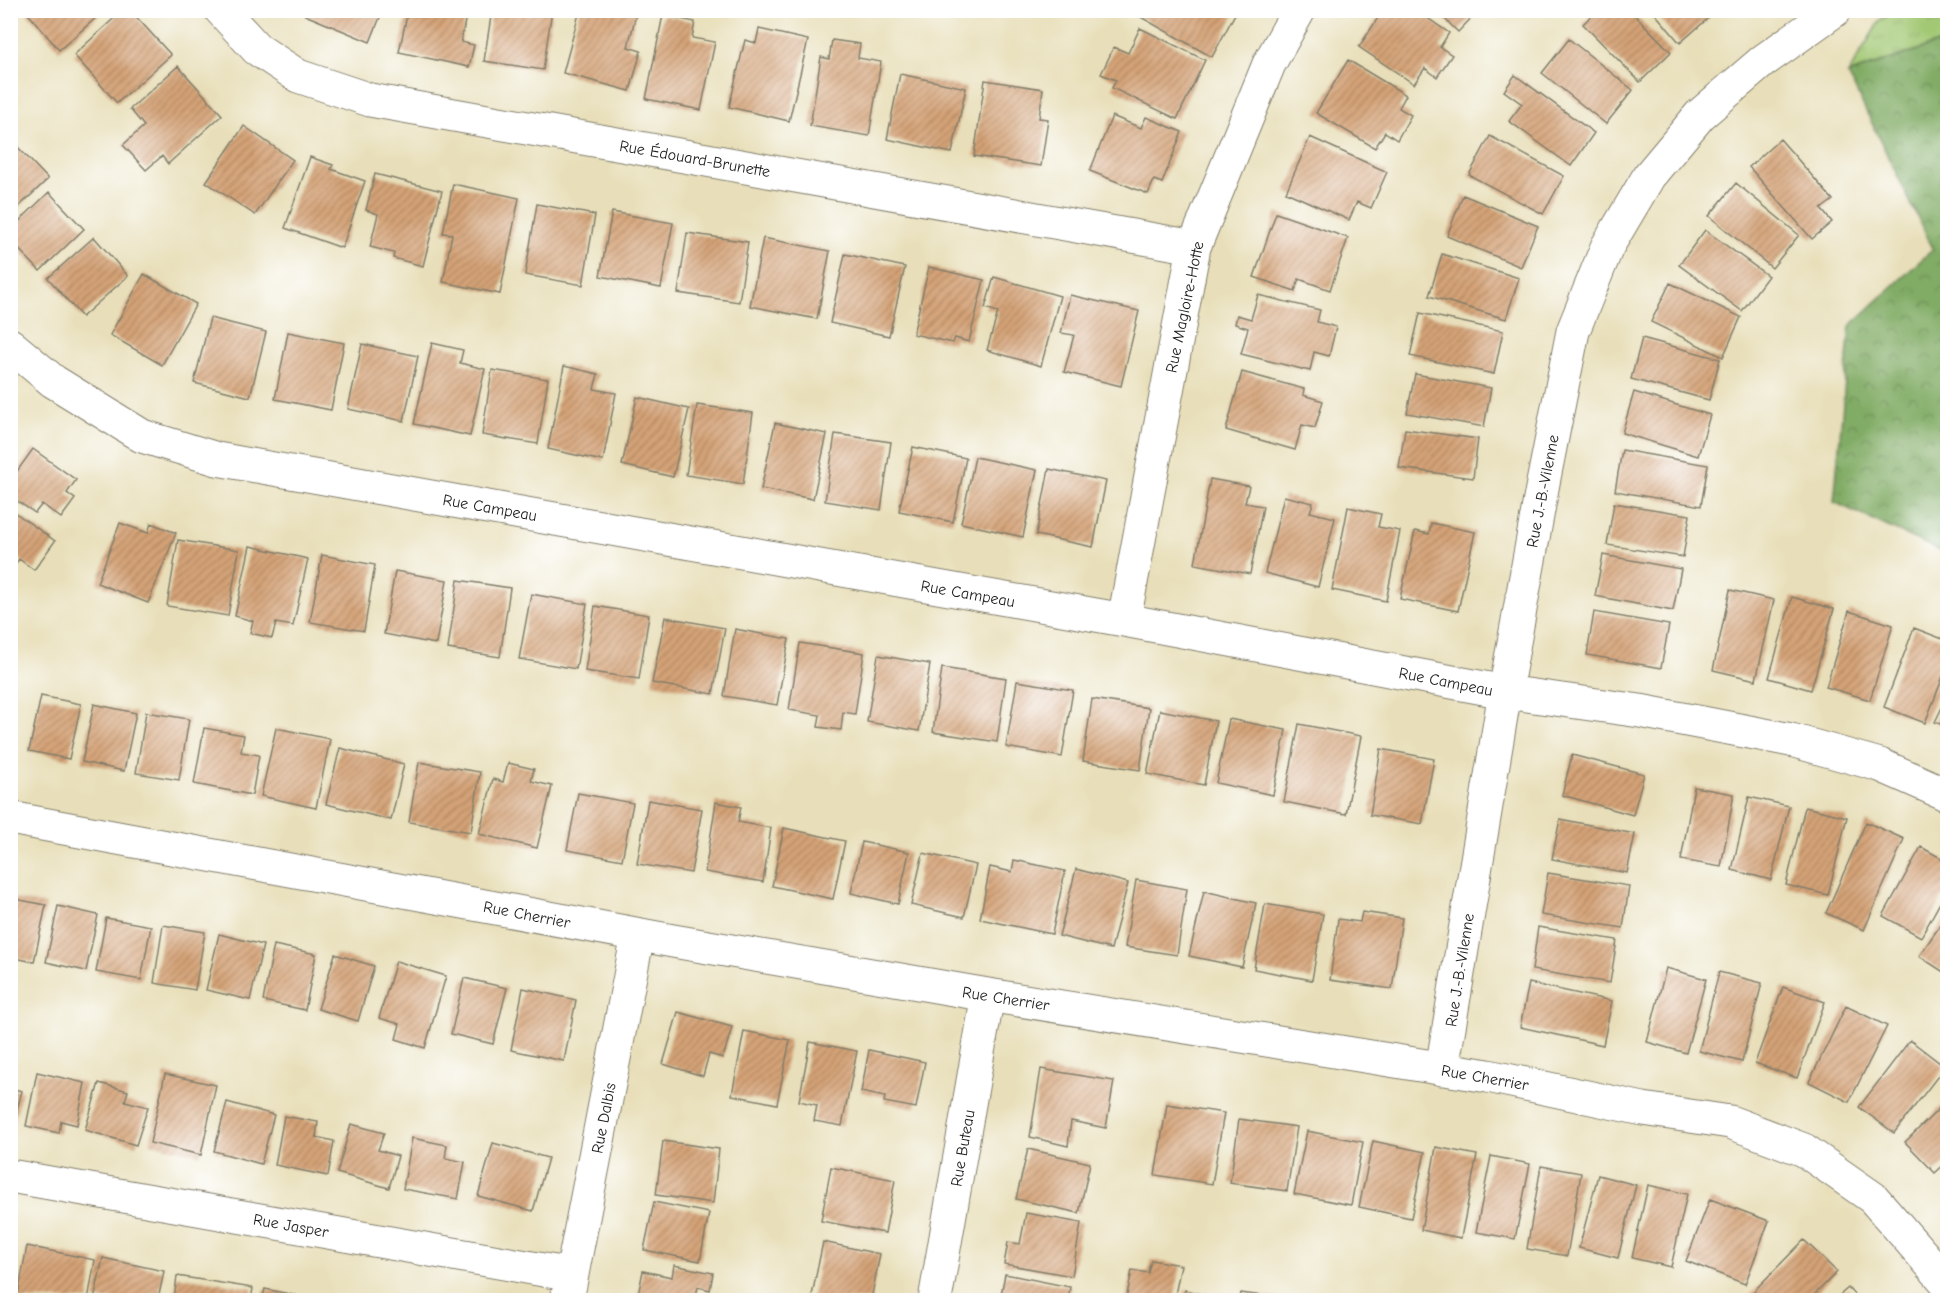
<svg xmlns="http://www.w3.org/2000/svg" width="1958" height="1311" font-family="'Comic Neue',sans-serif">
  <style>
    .grass { fill: url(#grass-tufts); stroke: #5f7248; stroke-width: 1.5 }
    .forest { fill: url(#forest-crowns); stroke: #4e6440; stroke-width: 1.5 }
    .building { fill: url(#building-hatch) }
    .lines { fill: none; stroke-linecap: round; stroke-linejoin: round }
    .minor-casing { stroke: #827e6b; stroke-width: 35 }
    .minor { stroke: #fff; stroke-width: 33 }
    .labels { text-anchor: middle; stroke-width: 4.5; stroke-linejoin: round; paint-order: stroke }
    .street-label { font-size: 16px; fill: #1c1c1c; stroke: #fff }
  </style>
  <defs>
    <pattern id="grass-tufts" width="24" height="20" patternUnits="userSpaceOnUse" patternTransform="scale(1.5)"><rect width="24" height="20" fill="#a2c873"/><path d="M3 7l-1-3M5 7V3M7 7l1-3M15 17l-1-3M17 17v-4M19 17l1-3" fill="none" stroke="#8bab63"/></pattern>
    <pattern id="forest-crowns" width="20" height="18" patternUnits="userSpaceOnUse" patternTransform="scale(1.5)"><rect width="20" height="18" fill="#81ac65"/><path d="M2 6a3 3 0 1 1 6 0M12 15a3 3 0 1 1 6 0" fill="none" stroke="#698b52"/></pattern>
    <pattern id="building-hatch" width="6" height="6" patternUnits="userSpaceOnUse" patternTransform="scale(1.5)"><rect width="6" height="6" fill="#d5a377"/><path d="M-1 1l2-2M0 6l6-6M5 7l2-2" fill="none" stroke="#ac8461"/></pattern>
  </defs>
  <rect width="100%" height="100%" fill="#fff"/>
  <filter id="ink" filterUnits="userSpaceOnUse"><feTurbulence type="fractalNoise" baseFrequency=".0167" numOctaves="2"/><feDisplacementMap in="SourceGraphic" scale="12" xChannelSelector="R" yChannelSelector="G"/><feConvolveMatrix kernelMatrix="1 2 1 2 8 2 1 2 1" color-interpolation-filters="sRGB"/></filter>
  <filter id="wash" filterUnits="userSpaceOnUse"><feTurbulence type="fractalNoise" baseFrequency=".008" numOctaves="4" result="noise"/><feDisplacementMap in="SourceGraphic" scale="24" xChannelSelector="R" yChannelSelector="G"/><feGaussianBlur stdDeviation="1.35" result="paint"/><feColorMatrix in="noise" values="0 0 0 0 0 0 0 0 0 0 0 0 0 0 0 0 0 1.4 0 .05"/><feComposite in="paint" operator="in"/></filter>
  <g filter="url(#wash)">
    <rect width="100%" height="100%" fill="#e8dfba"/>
    <path class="grass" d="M1894,11H1947V40L1848,74L1880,20Z"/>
    <path class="forest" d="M1947,40H1948L1947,554L1834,502L1850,326L1933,249L1848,74Z"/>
    <g id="blocks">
      <path class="building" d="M25,10H105L59,50Z
        M123,10H130L171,55L117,103L74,55Z
        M307,10H383L370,42L305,15Z
        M408,10H467L461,42L474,45L469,67L399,52Z
        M492,10H552L543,70L484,61Z
        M580,10H637L628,47L641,51L630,91L563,73Z
        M1140,10H1237L1212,57L1137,15Z
        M1383,10H1416L1449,33L1440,47L1452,55L1437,77L1425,68L1414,84L1359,47Z
        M1436,10H1479L1458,32Z
        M1597,10H1630L1671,52L1640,82L1583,24Z
        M1652,10H1712L1714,13L1680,43Z
        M663,15L695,22L692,38L715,42L701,110L646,99Z
        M1140,28L1205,60L1177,119L1112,88L1116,80L1101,74L1114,47L1128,53Z
        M759,29L808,40L789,121L729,107L745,40L756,43Z
        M1569,39L1633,90L1606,124L1542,73Z
        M832,40L860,44L858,58L881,62L869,136L810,126L821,57L829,59Z
        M1348,60L1406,95L1399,108L1411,115L1397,140L1385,132L1375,148L1316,113Z
        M178,66L222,115L168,164L162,156L146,170L123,145L144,126L130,109Z
        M900,74L966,88L952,153L887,139Z
        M1515,75L1594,133L1571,166L1509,121L1522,104L1504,91Z
        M985,80L1043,89L1039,118L1048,119L1041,166L974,156Z
        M1112,116L1141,128L1146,117L1182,132L1162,183L1154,180L1148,194L1090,171Z
        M244,126L293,160L255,215L206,182Z
        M1490,136L1564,176L1543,214L1469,175Z
        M1310,137L1387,172L1371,208L1357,202L1349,220L1286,192Z
        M1780,139L1833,200L1821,209L1832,222L1812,239L1749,167Z
        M13,142L48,179L10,215V145Z
        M310,157L333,165L331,169L365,181L342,248L285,228Z
        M375,174L442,191L423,266L393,258L394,253L370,247L378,214L366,210Z
        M1736,183L1799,235L1772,268L1709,216Z
        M453,184L519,198L500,294L443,282L452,234L443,233Z
        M49,192L84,229L40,271L10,240V230Z
        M1463,195L1538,226L1521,267L1447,236Z
        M537,204L595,215L583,285L525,275Z
        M612,212L673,223L661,288L600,276Z
        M1276,213L1348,238L1330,290L1299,279L1295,291L1254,277Z
        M1705,230L1768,276L1742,311L1679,265Z
        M687,233L748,242L739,302L678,293Z
        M94,237L128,276L82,317L48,278Z
        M763,238L830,251L817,319L750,306Z
        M845,254L905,267L889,336L830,323Z
        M1442,254L1519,278L1506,319L1429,296Z
        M929,267L984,280L969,342L955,338L953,343L913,334Z
        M144,274L196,304L162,365L110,335Z
        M994,277L1060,296L1041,366L987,350L998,312L985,308Z
        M1670,283L1741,317L1723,357L1651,322Z
        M1070,295L1139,311L1121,386L1064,372L1074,335L1061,333Z
        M1258,295L1320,310L1317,322L1336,327L1329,356L1314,352L1310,371L1241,354L1248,328L1235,324L1237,315L1251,319Z
        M1420,313L1503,331L1494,374L1410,356Z
        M210,318L266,332L250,397L194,383Z
        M288,332L344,343L331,410L275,399Z
        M1642,338L1720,359L1709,400L1631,379Z
        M432,343L463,350L460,363L485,369L470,436L414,424Z
        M362,344L418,356L404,421L348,409Z
        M564,366L598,374L594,389L616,393L603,461L548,449Z
        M492,370L548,379L538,444L482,435Z
        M1242,372L1304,389L1303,395L1323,401L1315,428L1302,425L1295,450L1226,430Z
        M1415,374L1491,388L1484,427L1407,413Z
        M1634,392L1710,415L1698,456L1622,433Z
        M637,397L689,409L673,477L622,465Z
        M697,405L753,413L743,484L686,475Z
        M775,423L827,434L813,499L761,489Z
        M1405,429L1478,439L1473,478L1399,468Z
        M835,434L891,442L881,510L825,501Z
        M913,447L966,458L953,522L899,511Z
        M33,449L76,480L67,493L75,499L61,518L42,504L35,513L10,496V481Z
        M1622,450L1708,465L1701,506L1615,491Z
        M975,457L1037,470L1023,537L961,523Z
        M1049,469L1106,481L1093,547L1036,535Z
        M1210,479L1249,486L1245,503L1263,506L1250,574L1195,564Z
        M1284,496L1313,503L1310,512L1335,518L1318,587L1265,573Z
        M1614,503L1690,515L1683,557L1607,545Z
        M1348,507L1381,514L1378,527L1400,531L1386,601L1332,590Z
        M10,509L55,541L34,570L19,559L10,572Z
        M120,523L148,533L151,523L176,533L148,603L97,583Z
        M1431,523L1475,532L1458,611L1400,599L1415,531L1429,534Z
        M178,540L239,550L228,616L167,606Z
        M250,546L308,559L293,626L276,623L272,638L250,633L253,621L235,616Z
        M322,555L375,565L364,631L310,622Z
        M1603,555L1681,569L1673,611L1595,596Z
        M395,571L447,580L436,644L384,634Z
        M458,580L510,588L500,657L448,649Z
        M1730,590L1774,600L1756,680L1713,670Z
        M531,594L587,604L576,669L519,659Z
        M1792,597L1834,609L1811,690L1769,678Z
        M595,606L649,615L639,679L585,671Z
        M1849,611L1893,625L1870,700L1826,687Z
        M1594,612L1669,625L1661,668L1587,655Z
        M665,617L725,628L713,694L652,683Z
        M1914,628L1948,641V664L1925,723L1884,707Z
        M735,629L789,639L777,705L724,696Z
        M800,643L864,653L855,714L843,712L841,730L818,727L820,715L789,710Z
        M878,655L930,664L919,731L867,722Z
        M942,668L1006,678L997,742L933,732Z
        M1017,681L1073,690L1062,757L1006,747Z
        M1948,695V727L1935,722Z
        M41,696L81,704L69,759L29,751Z
        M1092,699L1149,708L1140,770L1083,761Z
        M94,704L136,713L124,771L82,762Z
        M1160,710L1216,721L1204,785L1147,774Z
        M146,712L189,719L179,780L136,773Z
        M1229,719L1286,730L1273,795L1216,783Z
        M1299,724L1361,736L1346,814L1284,802Z
        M204,728L244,735L241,752L259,755L252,795L194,784Z
        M276,728L330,739L316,808L261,796Z
        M340,748L404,764L391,820L326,804Z
        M1381,749L1434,759L1422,824L1370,815Z
        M1572,755L1644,774L1633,815L1562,795Z
        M419,762L480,772L471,832L409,822Z
        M508,763L534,769L531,781L552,786L537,848L479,834L493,779L503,782Z
        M1694,787L1734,794L1721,867L1681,860Z
        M578,793L633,803L622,860L567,850Z
        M1749,797L1789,806L1771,880L1732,870Z
        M648,800L702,809L691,873L637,864Z
        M716,802L741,807L738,822L771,828L763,882L705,872Z
        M1805,807L1847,817L1828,895L1786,885Z
        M1560,819L1635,834L1627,873L1552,859Z
        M1866,822L1904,839L1864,930L1826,913Z
        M784,828L845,841L833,899L772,886Z
        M862,842L909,852L898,904L851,893Z
        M1921,847L1948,862V888L1921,937L1883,916Z
        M923,853L976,865L964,917L911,905Z
        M1014,860L1065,871L1052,934L980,919L990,867L1012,872Z
        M1076,869L1128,883L1111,949L1059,936Z
        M1548,873L1629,886L1623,928L1541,915Z
        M1136,880L1187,889L1177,955L1125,947Z
        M1204,891L1256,903L1242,967L1189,956Z
        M10,898L46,905L34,962L10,957Z
        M1265,904L1323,914L1312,980L1254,969Z
        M58,906L98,915L86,971L46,962Z
        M1362,912L1402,918L1392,989L1330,980L1338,919L1360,922Z
        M1948,914V969L1945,973L1919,956Z
        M106,918L151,926L141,980L96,972Z
        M163,925L205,932L195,990L154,983Z
        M1538,927L1617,940L1610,983L1532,970Z
        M219,934L263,945L250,1000L206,990Z
        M274,945L316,954L305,1010L263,1001Z
        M335,954L374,966L358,1021L318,1009Z
        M396,961L446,976L425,1048L396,1039L400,1024L379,1018Z
        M1666,968L1706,979L1686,1053L1647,1042Z
        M1719,972L1762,983L1742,1062L1699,1051Z
        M464,978L507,988L493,1044L451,1034Z
        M1529,983L1612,1001L1603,1045L1520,1027Z
        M1783,987L1825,1002L1797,1078L1755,1063Z
        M523,988L576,1000L564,1061L511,1050Z
        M1846,1006L1887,1026L1849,1102L1809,1082Z
        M678,1012L732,1027L723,1058L709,1054L703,1076L663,1064Z
        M744,1031L790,1040L777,1104L732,1095Z
        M1910,1040L1945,1067L1894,1133L1859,1107Z
        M810,1042L857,1051L842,1126L814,1121L817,1105L799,1101Z
        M869,1050L925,1062L916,1108L884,1102L885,1097L861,1092Z
        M1041,1069L1114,1081L1106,1128L1071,1121L1068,1146L1030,1137Z
        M37,1072L85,1083L77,1125L61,1121L59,1133L26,1126Z
        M165,1074L216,1085L201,1155L150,1143Z
        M99,1083L128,1091L125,1101L148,1107L136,1145L85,1130Z
        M10,1088L22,1091L14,1121L10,1120Z
        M1948,1100V1161L1935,1173L1905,1142Z
        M227,1102L274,1115L261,1164L214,1151Z
        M1167,1104L1224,1113L1212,1184L1155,1175Z
        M284,1116L318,1122L316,1137L334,1141L328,1176L275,1165Z
        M1239,1119L1297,1127L1287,1191L1230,1183Z
        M351,1124L384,1133L378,1150L398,1156L389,1188L337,1173Z
        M1307,1131L1363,1142L1351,1205L1294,1194Z
        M412,1138L447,1145L445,1158L465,1162L458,1199L403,1189Z
        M663,1141L719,1149L713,1203L656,1195Z
        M1373,1141L1425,1152L1411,1218L1359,1207Z
        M493,1143L548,1158L533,1211L478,1196Z
        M1436,1147L1477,1155L1461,1238L1421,1230Z
        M1028,1149L1090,1163L1079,1213L1016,1199Z
        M1491,1156L1530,1164L1515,1239L1476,1232Z
        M1541,1166L1581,1173L1567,1256L1527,1249Z
        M831,1167L895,1180L885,1233L821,1221Z
        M1598,1175L1636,1185L1618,1258L1579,1248Z
        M1648,1185L1687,1194L1671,1267L1632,1258Z
        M1710,1199L1769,1221L1745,1284L1686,1261Z
        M654,1202L709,1213L700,1261L644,1250Z
        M1026,1213L1081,1223L1072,1276L1004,1264L1008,1242L1020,1244Z
        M1804,1240L1837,1272L1809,1300H1749L1747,1298Z
        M823,1242L880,1254L871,1300H811Z
        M27,1246L95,1260L88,1300H17Z
        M103,1258L164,1271L158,1300H94Z
        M1151,1260L1181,1265L1174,1300H1126L1132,1270L1148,1273Z
        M674,1265L713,1273L710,1290L698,1287L695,1300H637L643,1271L672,1277Z
        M1005,1274L1070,1287L1068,1300H1000Z
        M177,1276L253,1288L251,1300H174Z
        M1848,1288L1859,1300H1834Z
        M265,1289L314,1299V1300H262Z
        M1185,1290L1229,1300H1182Z
        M1241,1293L1284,1299V1300H1240Z"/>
    </g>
  </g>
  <g filter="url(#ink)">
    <use href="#blocks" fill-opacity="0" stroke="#827e6b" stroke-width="1.5"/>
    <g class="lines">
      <defs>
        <path id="minor" d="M221,10L257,49L298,76L370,100L1194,247
          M10,345L53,381L142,436L217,459L1124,620L1505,692L1640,711L1791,740L1880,765L1948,795
          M1124,620L1194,247L1269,64L1299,10
          M10,818L673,941L988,995L1488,1076L1643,1109L1730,1122L1804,1150L1873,1198L1948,1284
          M1442,1069L1505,692L1543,483L1573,331L1607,247L1649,176L1700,115L1763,61L1835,10
          M10,1176L572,1275
          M567,1300L638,935
          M935,1300L988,995"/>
      </defs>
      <use href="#minor" class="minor-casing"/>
      <use href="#minor" class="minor"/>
    </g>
  </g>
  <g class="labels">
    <g class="street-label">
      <text transform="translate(695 158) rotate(10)" y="6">Rue Édouard-Brunette</text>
      <text transform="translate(1184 307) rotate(-78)" y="6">Rue Magloire-Hotte</text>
      <text transform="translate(1542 491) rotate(-79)" y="6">Rue J.-B.-Vilenne</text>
      <text transform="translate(490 507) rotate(10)" y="6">Rue Campeau</text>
      <text transform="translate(968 593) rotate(10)" y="6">Rue Campeau</text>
      <text transform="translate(1446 681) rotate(11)" y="6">Rue Campeau</text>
      <text transform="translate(527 914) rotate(11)" y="6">Rue Cherrier</text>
      <text transform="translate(1459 970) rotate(-81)" y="6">Rue J.-B.-Vilenne</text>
      <text transform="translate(1006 998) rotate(9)" y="6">Rue Cherrier</text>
      <text transform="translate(1485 1077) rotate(10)" y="6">Rue Cherrier</text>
      <text transform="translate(603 1118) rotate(-79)" y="6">Rue Dalbis</text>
      <text transform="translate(962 1148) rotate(-80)" y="6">Rue Buteau</text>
      <text transform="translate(291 1225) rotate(10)" y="6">Rue Jasper</text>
    </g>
  </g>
  <rect width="1958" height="1311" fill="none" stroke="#fff" stroke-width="36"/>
</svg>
